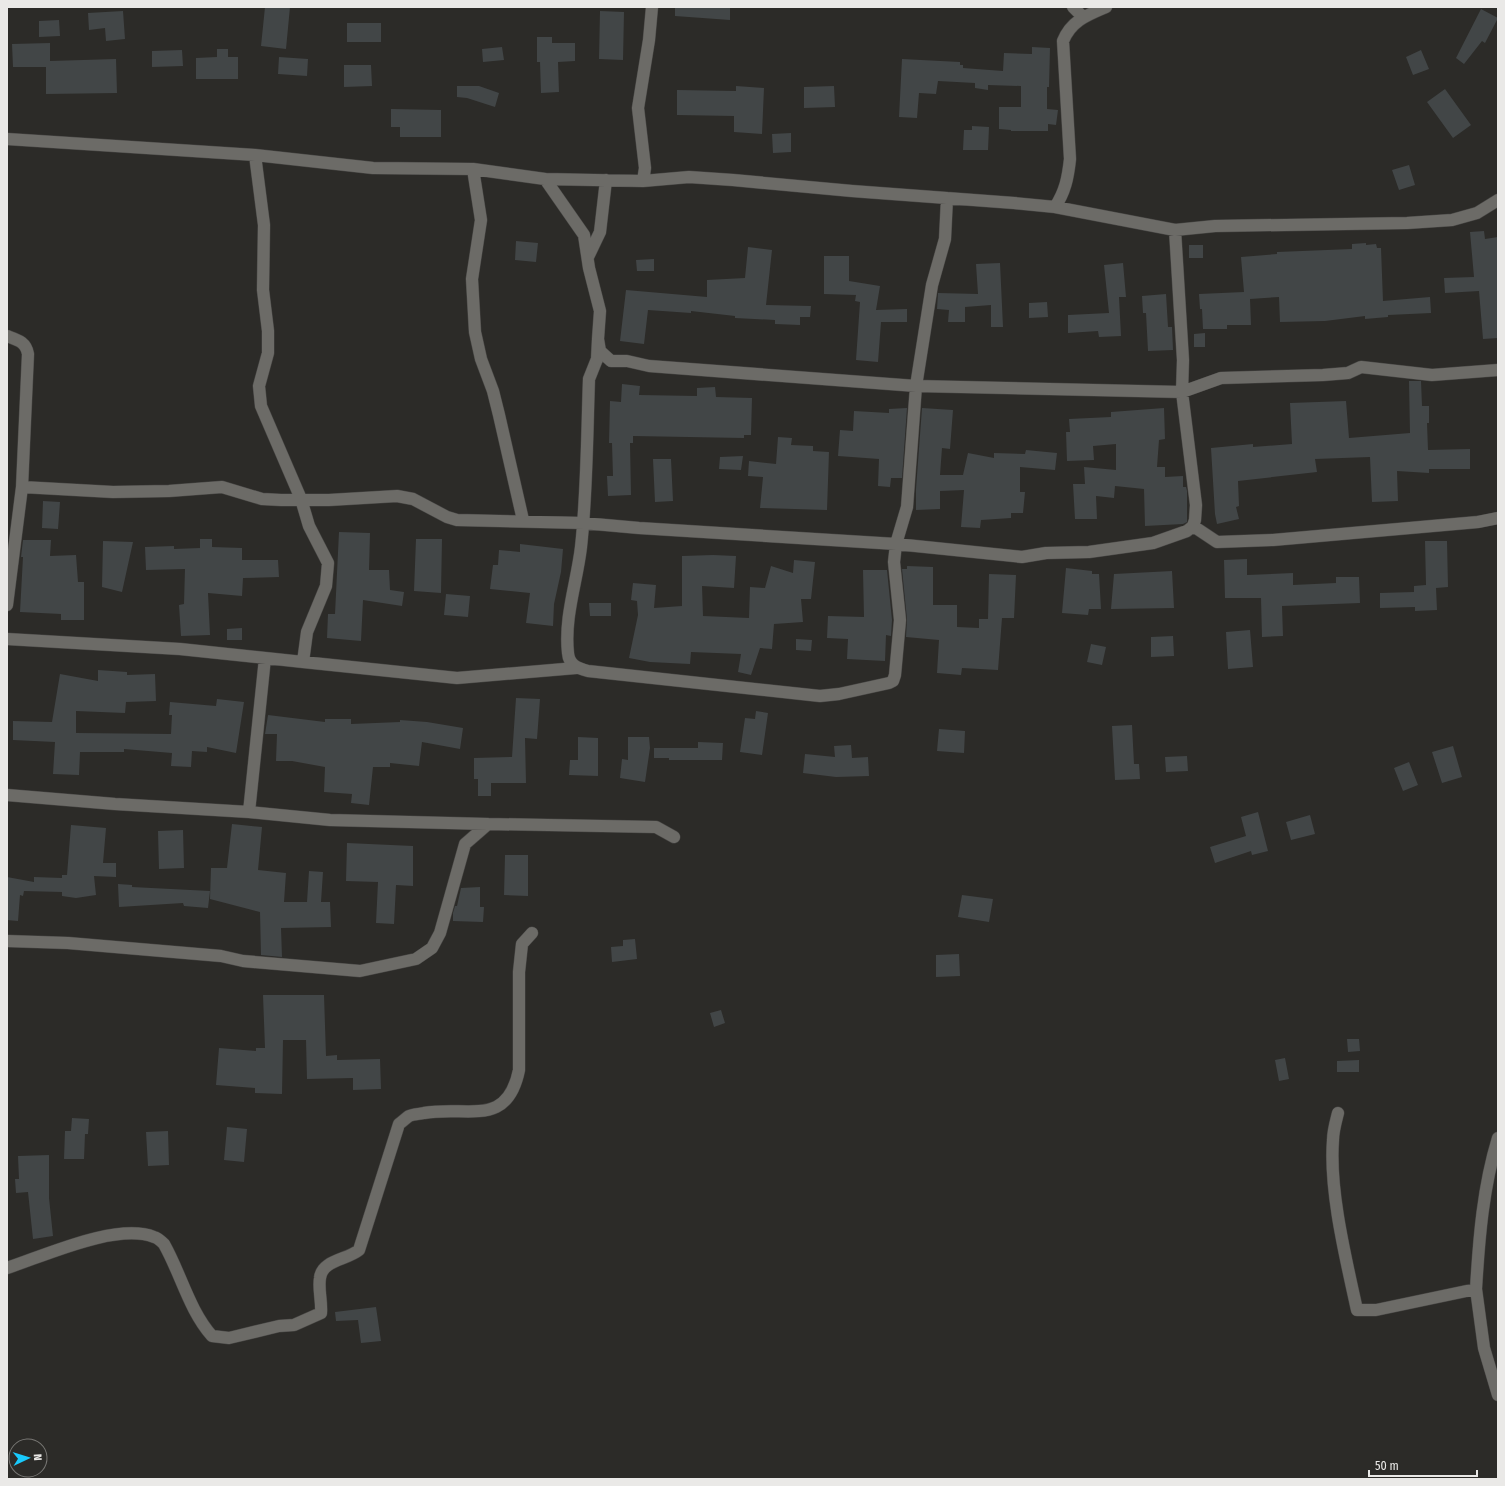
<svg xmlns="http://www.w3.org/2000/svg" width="1505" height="1486" font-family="'Fira Sans Condensed',sans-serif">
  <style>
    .building { fill: #424647 }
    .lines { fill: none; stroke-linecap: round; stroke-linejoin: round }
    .street-casing { stroke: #474644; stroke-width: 13 }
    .street { stroke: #6c6b67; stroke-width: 12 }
  </style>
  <rect width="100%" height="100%" fill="#2c2b28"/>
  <path class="building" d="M265,7H290L286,49L261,46Z
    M675,7H730V20L675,16Z
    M1481,9L1498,18L1485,43L1482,41L1464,64L1456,58Z
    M123,11L125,39L106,41L105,28L89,30L88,13Z
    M600,11L624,12L623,60L599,59Z
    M59,20L60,36L39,37V21Z
    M347,23H381V42H347Z
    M537,37H552V43H575V61L558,62L559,92L541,93L540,62H537Z
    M50,43V61L116,59L117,93L46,94V67H13L12,44Z
    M502,47L504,60L483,62L482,49Z
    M1032,47L1050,48L1049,87H1047V109L1058,110L1056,125L1048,124V131H1011V130L999,129V107H1021V86L988,85V90L975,88V83L938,81L936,94L919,93L917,118L899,117L902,59L960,62V65H963V68L1003,71L1004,53L1032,54Z
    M217,49H228V57H238V79H196V58L217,57Z
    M182,50L183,66L152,67V51Z
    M1421,50L1429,69L1413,75L1406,57Z
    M279,57L308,59L307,76L278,74Z
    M344,65H371L372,86L344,87Z
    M457,86H479L499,93L495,107L467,98L457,97Z
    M736,86L764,88L762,134L734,132V116L677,115V90L736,91Z
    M834,86L835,107L804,108V87Z
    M1445,89L1471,125L1453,138L1427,102Z
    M391,109L441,110V137H400V127H391Z
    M972,126L989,127L988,150H963L964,130H972Z
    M791,133V152L773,153L772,134Z
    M1409,165L1415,185L1399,190L1392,170Z
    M1484,231L1485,239L1498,237V338L1483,339L1479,291L1445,293L1444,278L1474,277L1470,232Z
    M516,241L538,243L536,262L515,260Z
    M1366,243V245L1376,244L1377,248H1381L1383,301L1430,297L1431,313L1388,315V317L1365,319V316L1325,321L1280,322L1279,297L1250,299L1251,325H1227V329H1203L1202,309H1200L1199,294L1244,292L1241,257L1277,254V252L1352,249V244Z
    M1189,245H1203V258H1189Z
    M748,247L772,250L766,305L811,306L810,317H800V325L775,324V320L735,318V316L691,311V313L648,310L644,344L620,341L626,290L707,297V280L745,278Z
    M824,256H849V281L880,286L876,310L907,309V322H881L878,362L856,360L860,302L855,301L856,295L824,294Z
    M654,259V271H637L636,260Z
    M1000,263L1003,327H991V305L965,307V322H948L949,310L937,309L938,293L978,294L976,264Z
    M1123,263L1126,297H1119L1121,336L1099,337L1098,331L1068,333V315L1109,313L1104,265Z
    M1166,294L1168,327H1172L1173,350L1148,351L1146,313H1143L1142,296Z
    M1047,302L1048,317L1029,318V303Z
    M1205,333V347H1194V334Z
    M1409,381H1421L1422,406H1429V423H1427L1428,450L1470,449V469H1429V473L1397,471L1398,501L1372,502L1370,457L1315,459L1317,472L1238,481L1239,506L1236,507L1239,519L1217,524L1215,514L1211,448L1253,444V447L1292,444L1290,403L1346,401L1349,438L1410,433Z
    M622,384L640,386L639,395L697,396V388L715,387L716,397L752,398L751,435H744V438L633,436V443H630L631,495L608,496L607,476H613L612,443H609L610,401L621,402Z
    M907,408L902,478H891L890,487L878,486L879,459L838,456L840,430L853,431L854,411L889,413V409Z
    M922,408L953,410L950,449L942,448L940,475H963L968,453L994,458V453L1025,454L1026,450L1057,453L1055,470L1020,467V492H1025L1023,513H1011V518L981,520L980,528L961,527L964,490L940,491V509L916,510V489Z
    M1164,408L1165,439L1159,440L1157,467H1165V477L1183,476V487H1186L1187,491V522L1183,524L1145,526L1144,489L1115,486L1114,498L1096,496L1097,519H1075L1073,484H1085L1084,467L1116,470V444L1093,446L1094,460L1067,461L1066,432H1070L1069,419L1111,417V412Z
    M778,437L792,438L791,445L813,446V451L829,452L827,510L760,508L763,477L748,476L749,461L776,464Z
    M743,456L741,470L719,469L720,457Z
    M653,459H671L673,501L655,502Z
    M43,501L60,502L58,529L42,528Z
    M339,532L370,533L369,570H389L390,590L404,592L402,606L363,600L361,641L327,638L328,614H335Z
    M200,539H212V547L242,548V560H278L279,577L243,578L242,596L208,593L210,635L181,636L179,605L184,604L185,569L146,570L145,547L174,546V549L200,548Z
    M416,539H442L441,593L414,591Z
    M23,540H51L50,556L76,555L78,582H84V620H61V614L20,612L23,557H21Z
    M103,541L133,542L122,592L102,587Z
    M1425,541H1447L1448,587L1436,588L1437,610L1415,611V607L1380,608V593L1414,592V586L1426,585Z
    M520,544L563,549L561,572L554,604L553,626L526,623L530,593L490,589L493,565H498L499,550L520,552Z
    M713,555L736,556L734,588L702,586L703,616L749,618L750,587L765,588L771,566L793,573L794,560L815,562L811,599H801L803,622L774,624L772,649L760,648L751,675L738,672L741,654L691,652L690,664L650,662L629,658L638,615L637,601L631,600L633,583L656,585L654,608L682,606V556Z
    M1247,559V575L1293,573V585L1336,583V577H1359L1360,603L1282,606L1283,636L1262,637L1261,598H1225L1224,560Z
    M907,566L933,567V605H957V627L979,628V619H988L989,574L1016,575L1014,618H1002L998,670L962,668L961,675L937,673L939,640L906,637L907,619L902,569H907Z
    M1066,568L1092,571V574H1099L1101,609H1089L1088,615L1062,613Z
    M863,570H887L892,620L891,636L886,635L885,661L847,659L848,639L827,638L828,616L864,617Z
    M1172,571L1174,608L1111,609L1114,574Z
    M446,594L470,596L468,617L444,615Z
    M589,603H611V616H590Z
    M242,628V640H227V629Z
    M1250,630L1253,667L1228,669L1226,632Z
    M1173,636L1174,656L1151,657V637Z
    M796,639L812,640L811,651L796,650Z
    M1091,644L1106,647L1102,665L1087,662Z
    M98,670L127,672V675L155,674L156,701L126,702L125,713L76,711V733L171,734L172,715H169L170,702L216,706L217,699L244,702L236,753L207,747V752L192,751L191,767L171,766L172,753L124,749V752H80L79,775L53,774L55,742L13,740V721L52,722L60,674L98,681Z
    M516,698L540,699L537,739L525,738L526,783H491V796H478V779H474V758L512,757Z
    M756,711L768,713L762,755L740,752L745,718L755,719Z
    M268,715L325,722V719H351V724L400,722V720L427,722L463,728L460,749L422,742L419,766L390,763V767H373L369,805L351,803L352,794L324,792L325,767L292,761H276L277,734H265Z
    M1132,725L1134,764H1139L1140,779L1115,780L1112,726Z
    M939,729L965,731L964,753L937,751Z
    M578,737L598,738V776L569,775L570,760H578Z
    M628,737H649L650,748L645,782L620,778L622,759L628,760Z
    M698,742L723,743L722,760H669V758H654V748H698Z
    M851,745L852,758L868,757L869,776L836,777L803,773L805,754L835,757L834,746Z
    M1453,746L1462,777L1442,783L1432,752Z
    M1187,756L1188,771L1166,772L1165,757Z
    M1409,762L1418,785L1403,791L1394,768Z
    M1258,812L1268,851L1252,855L1251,851L1215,863L1210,847L1246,836L1241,817Z
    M1310,815L1315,834L1291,840L1286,822Z
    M232,824L262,827L258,870L286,873L284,902H307L309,871L323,872L321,902H330L331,927L281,928L282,957L261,955L260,912L210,899L211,868H227Z
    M71,825L106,828L103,863H116V877L94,876L96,895L76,898L62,896V892L24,891L23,896L20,895L18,921L7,920V877L34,882V877L62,878V875H67Z
    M183,830L184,868L159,869L158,831Z
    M347,843L413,846V886L396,885L394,924L376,923L378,882L346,881Z
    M505,855H528V896L504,895Z
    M118,884L132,885V887L210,891L208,908L184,906L183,903L119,907Z
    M480,887V907H484L483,922L453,921V913L455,906H457L461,888Z
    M962,895L993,899L989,922L958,917Z
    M635,939L637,959L612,962L611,947L623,946V940Z
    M959,954L960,976L936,977V955Z
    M263,995H324L326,1056L337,1055V1060L380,1059L381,1089L353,1090V1078L307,1079L306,1040H283L282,1094L255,1093V1088L216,1085L219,1048L256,1051V1048H265Z
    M721,1010L725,1023L714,1027L710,1013Z
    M1347,1039H1359L1360,1051L1348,1052Z
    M1285,1058L1289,1079L1279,1081L1275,1060Z
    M1359,1060V1072H1337V1061Z
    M72,1118L89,1119L88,1134H85L84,1159H64L65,1131H71Z
    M227,1127L247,1129L244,1162L224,1160Z
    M168,1131L169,1165L148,1166L146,1132Z
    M49,1155V1198L53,1236L33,1239L28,1192L16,1193L15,1179H19L18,1156Z
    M376,1307L381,1341L361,1343L358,1320L336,1321L335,1312Z"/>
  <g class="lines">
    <defs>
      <path id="street" d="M1073,7L1083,17
        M7,139L255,155L373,168L473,169L545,179L643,181L689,177L733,180L852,191L1014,203L1055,207L1175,230L1215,226L1407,223L1452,220L1477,213L1498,200
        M473,169L481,220L472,279L475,332L481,359L493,391L499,415L523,520
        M545,179L584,235L589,268L600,311L598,339L600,351L611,361H627L649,366L916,386L1182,392L1221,378L1323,375L1348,373L1361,367L1432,375L1498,370
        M643,181L645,168L638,108L649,40L652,7
        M1055,207C1065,192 1068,178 1070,159L1063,41C1071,21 1087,15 1106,7
        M588,257L600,232L606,180
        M7,336C18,340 26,342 28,354L22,487L7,605
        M598,339L597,359L589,379C587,435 587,492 581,547C577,582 564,617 568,653C569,665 577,668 588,671L820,696L839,694L889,683L893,681L895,675L900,620L894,562L896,544L907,507L916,386L932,285L945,239L947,198
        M22,487L113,492L169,491L222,487L262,499L281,500H329L397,496L413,499L447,517L457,520L583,523L639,528L896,544L1022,557L1046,553L1089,552L1153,543L1187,531L1193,526L1195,520L1196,505L1182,392L1183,360L1175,230
        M1193,526L1217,542L1273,540L1478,522L1498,518
        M7,639L180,649L303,662L307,632L326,586L328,563L309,526L301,499L261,406L259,386L268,353V331L263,290L264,225L255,155
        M303,662L457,678L576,668
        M7,795L115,804L249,812L330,820L488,824
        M249,812L265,658
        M7,941L68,943L221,956L243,961L360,971L416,959L432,948L440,933L465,844L488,824L656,827L674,837
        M1338,1113C1336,1121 1333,1131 1333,1140C1329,1191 1346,1259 1357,1310H1376L1476,1289L1484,1348L1498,1395
        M7,1268C44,1256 117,1222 154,1237C158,1238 161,1241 164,1244C181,1274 189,1310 212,1336L229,1338L279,1326L294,1325L321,1313C322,1301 318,1289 320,1278C322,1260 347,1260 359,1250L399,1124C402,1122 406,1118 409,1116C413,1114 420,1114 424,1113C467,1105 507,1129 519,1070V972L522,944L532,933
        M1476,1289C1479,1238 1483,1187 1498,1138"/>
    </defs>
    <use href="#street" class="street-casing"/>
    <use href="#street" class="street"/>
  </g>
  <rect width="1505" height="1486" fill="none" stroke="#eae9e7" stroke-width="16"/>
  <g transform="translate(28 1458) rotate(86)"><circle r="19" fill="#2c2b28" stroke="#787774"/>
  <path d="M0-3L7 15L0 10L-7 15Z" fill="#19cafc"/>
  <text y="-6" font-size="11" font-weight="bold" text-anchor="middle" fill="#eae9e7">N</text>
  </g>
  <path d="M1369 1470v6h108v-6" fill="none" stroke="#eae9e7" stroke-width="2"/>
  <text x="1375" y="1470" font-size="12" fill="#eae9e7" stroke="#2c2b28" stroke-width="3" paint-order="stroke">50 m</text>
</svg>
